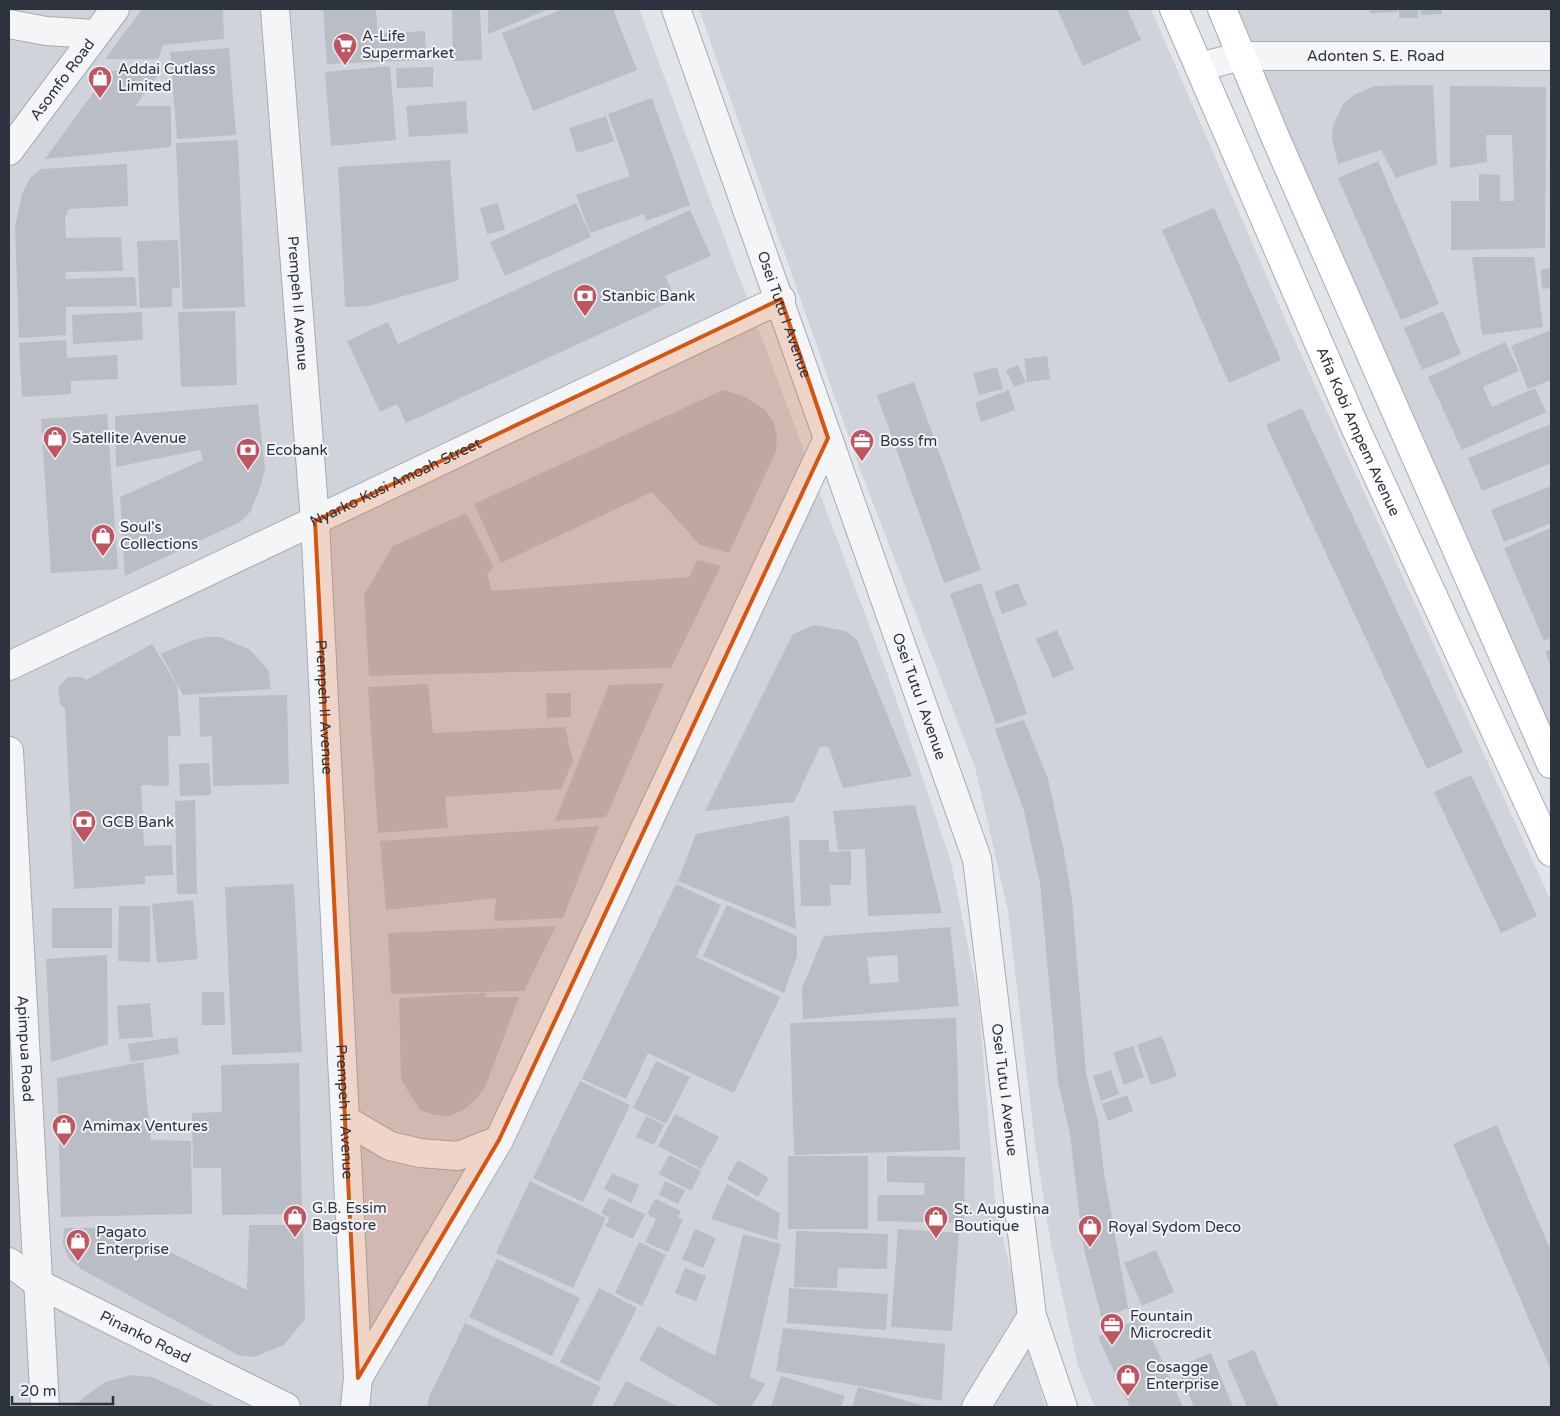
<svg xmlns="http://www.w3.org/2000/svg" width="1560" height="1416" font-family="'Varela Round',sans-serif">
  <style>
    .built { fill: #d0d3da }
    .building { fill: #b9bdc4; fill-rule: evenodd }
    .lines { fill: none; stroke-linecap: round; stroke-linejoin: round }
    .minor-casing { stroke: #a7abb2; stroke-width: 30 }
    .tertiary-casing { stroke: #a7abb2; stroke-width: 30 }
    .secondary-casing { stroke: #a7abb2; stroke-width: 30 }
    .minor { stroke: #f4f5f7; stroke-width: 28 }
    .tertiary { stroke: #f4f5f7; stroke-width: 28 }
    .secondary { stroke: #fff; stroke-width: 28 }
    .marked { fill: #d55511; fill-opacity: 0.2; stroke: #d55511; stroke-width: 4; stroke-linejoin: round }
    .labels { text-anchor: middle; stroke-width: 4; stroke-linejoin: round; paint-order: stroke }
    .poi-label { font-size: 15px; fill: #2c323e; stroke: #f1f3f6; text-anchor: start }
    .street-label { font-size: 15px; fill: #2c323e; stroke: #f1f3f6 }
  </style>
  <rect width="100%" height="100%" fill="#e1e4e8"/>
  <path class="built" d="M9,9H639L887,673L951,862L978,996L996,1210L1045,1407H9Z
    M699,9H1151L1289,328L1551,901V1407H1095L1078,1366L1051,1244L1035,1144L1008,911L975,767L861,472Z
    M1233,9H1551V783Z"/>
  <path class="building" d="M142,9H223L224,39L163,45L158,59H105Z
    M323,9H376L379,49V34L425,31L426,60L327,64Z
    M452,9H480L482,60L453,61Z
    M488,9H549L488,34Z
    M563,9H613L637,70L533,111L502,33Z
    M1057,9H1127L1141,40L1083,66Z
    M1370,9H1398V12L1370,13Z
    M1399,9H1418V18H1399Z
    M1420,9H1441L1442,14L1421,15Z
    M229,48L236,135L177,139L170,52Z
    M390,66L396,140L331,146L325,72Z
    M433,67V87L397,88L396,68Z
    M162,70L135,106H171V147L45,159L109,71Z
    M1433,85L1437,164L1396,178L1381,150L1338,164L1332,139L1333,126L1343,104L1354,95L1374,86Z
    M1450,86L1546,87L1545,248L1451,250V201H1479V174L1500,175V201H1514L1512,135H1486L1487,162L1450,168Z
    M652,98L690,205L646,221L644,214L590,233L576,195L630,176L608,114Z
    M466,101L468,133L409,137L406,106Z
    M606,116L614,141L577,153L569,128Z
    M238,140L245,307L183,309L176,143Z
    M450,160L459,280L369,306L345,307L338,167Z
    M1378,161L1439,304L1401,320L1338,178Z
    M127,164L128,206L69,209L65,218L66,238L121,237L123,271L66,272L65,279L135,277L137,306L66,307V335L19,338L15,227L22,194L30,178L41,169Z
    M498,203L505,230L487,234L480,208Z
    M576,203L591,237L505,276L490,242Z
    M1214,208L1281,360L1229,383L1162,230Z
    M690,210L711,256L665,276L676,299L406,423L397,404L380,412L347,341L388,322L398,344Z
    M178,240L180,288H172V307L140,308L137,241Z
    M1472,257H1534L1543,327L1482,335Z
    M1551,268V288L1542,289L1541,270Z
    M235,311L237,385L181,387L178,312Z
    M1443,311L1461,354L1422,370L1404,328Z
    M142,312L143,340L73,344L72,315Z
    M1551,330V380L1528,389L1511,346Z
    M66,340L67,358L117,355L118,379L71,381V394L22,397L19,343Z
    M1505,342L1519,371L1483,387L1492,407L1535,388L1546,412L1462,450L1428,377Z
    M1047,356L1050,379L1027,382L1024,359Z
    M1018,365L1026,382L1014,387L1006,370Z
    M997,367L1003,389L979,395L973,373Z
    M914,382L981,570L944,583L877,395Z
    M723,390L743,396L765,410L774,423L777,437L776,451L729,553L700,545L652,492L501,563L474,504Z
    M1009,390L1015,410L981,422L975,403Z
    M258,404L265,470L260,488L250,512L240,522L125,576L120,497L203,460L200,450L116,467L115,416Z
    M1302,408L1463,752L1427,769L1266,425Z
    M107,414L118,569L51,573L41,419Z
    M1551,424V463L1482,491L1468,458Z
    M1551,486V523L1504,542L1491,510Z
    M466,513L494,567L487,574L492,591L689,577L697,560L721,566L671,668L369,676L364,595L393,546Z
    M1551,528V638L1544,641L1504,548Z
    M981,583L1027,714L996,724L950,594Z
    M1018,583L1027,605L1002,614L994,592Z
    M814,625L846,631L857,640L912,776L843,788L829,748L825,746L820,747L794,802L705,811L793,634Z
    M1057,630L1074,669L1053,678L1036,639Z
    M207,637H220L249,649L268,670L271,689L183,695L161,654L193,640Z
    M152,644L177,685L181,736H168L169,786L141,785L144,846L172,845L173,875L145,876V884L74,889L65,709L60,704L58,688L68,677H81L86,680Z
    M1551,649V667L1545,652Z
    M664,683L606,817L555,821L609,685Z
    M428,684L433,733L565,727L573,761L561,789L445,797L448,828L378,833L368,687Z
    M546,693H571V717L547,718Z
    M287,695L289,784L213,786L212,736L200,737L199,697Z
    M1024,720L1048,779L1063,847L1072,899L1086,1073L1098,1122L1104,1173L1128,1308L1102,1319L1083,1245L1070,1134L1058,1082L1040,883L1024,811L995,729Z
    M209,763L211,795L180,796L179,764Z
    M1471,775L1537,916L1501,933L1434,792Z
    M195,800L197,894H177L175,801Z
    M915,805L942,913L868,916L865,849L838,850L833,811Z
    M789,816L796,929L678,881L696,834Z
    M599,826L563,918L494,921L496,898L386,910L380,841Z
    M799,840H829V852L851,851V885H830L831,906H801Z
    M294,884L302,1052L232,1055L225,887Z
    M676,884L721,905L696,957L780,997L734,1093L648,1053L626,1099L582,1079Z
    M193,900L198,959L157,963L152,904Z
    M727,905L797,936V956L784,993L703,956Z
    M119,906H150V962L118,961Z
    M52,908H112V948H52Z
    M556,926L524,991L391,994L388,933Z
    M950,927L959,1006L803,1019L802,988L824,936ZM897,955L899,982L870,984L867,957Z
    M107,955L108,1044L51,1062L46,959Z
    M202,992H224L225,1025H202Z
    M486,993L485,997H519L486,1085L479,1096L465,1109L450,1116L435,1115L420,1110L401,1080L399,998Z
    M150,1003L153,1037L119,1039L117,1006Z
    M956,1018L960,1150L794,1155L790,1023Z
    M1162,1036L1177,1076L1151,1085L1137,1045Z
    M177,1037L179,1054L131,1062L128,1044Z
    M1133,1046L1144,1077L1124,1085L1113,1053Z
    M656,1061L690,1077L666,1124L633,1108Z
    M143,1062L151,1140L191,1141L192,1214L61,1217L57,1078Z
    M299,1063L302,1214L222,1215L221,1168H193L192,1113L222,1112L221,1065Z
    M1111,1070L1119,1094L1101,1101L1093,1076Z
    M580,1081L630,1105L583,1202L533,1178Z
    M1127,1095L1133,1111L1108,1121L1102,1104Z
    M675,1114L719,1137L701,1169L658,1146Z
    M646,1116L664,1125L654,1145L636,1137Z
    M1497,1125L1551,1251V1370L1453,1144Z
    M669,1155L701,1171L691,1191L659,1174Z
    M788,1156H868V1229H788Z
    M887,1156L965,1157L964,1223L877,1221L878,1195H924L925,1183L887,1182Z
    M738,1160L769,1178L758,1197L727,1179Z
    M612,1173L639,1185L631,1203L604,1189Z
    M530,1181L606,1218L573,1288L496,1253Z
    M665,1181L685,1190L678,1204L659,1195Z
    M727,1184L780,1213L777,1240L711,1219Z
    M609,1198L645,1214L633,1239L605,1226L610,1218L601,1213Z
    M655,1199L681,1211L678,1217L683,1220L668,1252L645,1242L656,1219L647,1214Z
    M249,1225H303L305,1319L284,1345L254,1357L238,1355L81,1269L69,1259L63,1244L64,1228L147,1227L148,1241L247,1290Z
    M695,1229L716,1238L703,1268L682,1259Z
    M898,1229L959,1233L952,1331L891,1327Z
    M796,1231L888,1234L887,1269L838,1268L837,1288L794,1287Z
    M743,1234L781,1244L750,1377L765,1384L751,1407H721L639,1360L658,1326L715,1356Z
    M639,1242L666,1255L642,1306L615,1293Z
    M1156,1250L1174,1292L1142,1306L1124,1263Z
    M497,1259L580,1298L552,1356L469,1317Z
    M685,1268L706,1276L696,1301L675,1293Z
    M599,1288L637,1308L599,1382L560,1362Z
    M789,1288L888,1294L886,1330L787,1323Z
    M1142,1317L1183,1407H1130L1098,1337Z
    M465,1323L601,1387L591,1407H427L429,1397Z
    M783,1328L945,1344L942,1401L776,1371Z
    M1254,1350L1279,1407H1247L1227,1361Z
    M1211,1353L1233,1407H1194L1177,1367Z
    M132,1375L152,1377L217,1407H75L83,1398L105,1382Z
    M781,1376L845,1396L841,1407H771Z
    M626,1381L679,1407H612Z
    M858,1387L928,1407H852Z"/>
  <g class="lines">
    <defs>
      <g id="minor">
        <path d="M9,24L46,31L95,34"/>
        <path id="s1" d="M9,151L115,9"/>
        <path id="s2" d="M9,751L45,1407"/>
        <path d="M346,1120L390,1146L420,1153L458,1156L499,1140"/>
        <path id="s3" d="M9,1262L39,1284L286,1407"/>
        <path d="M358,1378L499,1140L828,438"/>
        <path d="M976,1407L1032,1316"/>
      </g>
      <g id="tertiary">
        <path id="s4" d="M275,9L315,521L358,1378L355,1407"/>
        <path id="s5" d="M676,9L977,859L1032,1316L1063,1407"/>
        <path id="s6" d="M1199,67L1242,56H1551"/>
        <path id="s7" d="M9,666L781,299"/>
      </g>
      <g id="secondary">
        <path id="s8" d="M1174,9L1356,429L1551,852"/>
        <path d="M1222,9L1276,139L1551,764"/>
      </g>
    </defs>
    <use href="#minor" class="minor-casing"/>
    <use href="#tertiary" class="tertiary-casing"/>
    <use href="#secondary" class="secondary-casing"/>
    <use href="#minor" class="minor"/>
    <use href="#tertiary" class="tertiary"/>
    <use href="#secondary" class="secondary"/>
  </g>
  <path class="marked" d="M781,299L828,438L499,1140L358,1378L315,521Z"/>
  <defs>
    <symbol id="supermarket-pin" viewBox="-11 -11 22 30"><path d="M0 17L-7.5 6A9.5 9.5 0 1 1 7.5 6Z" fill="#bf5560" stroke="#f1f3f6"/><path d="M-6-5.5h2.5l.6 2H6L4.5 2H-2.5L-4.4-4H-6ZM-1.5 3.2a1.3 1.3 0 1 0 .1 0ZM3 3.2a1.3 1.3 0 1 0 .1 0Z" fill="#fff"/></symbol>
    <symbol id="shop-pin" viewBox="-11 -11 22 30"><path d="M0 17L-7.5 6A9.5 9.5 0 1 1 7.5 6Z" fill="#bf5560" stroke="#f1f3f6"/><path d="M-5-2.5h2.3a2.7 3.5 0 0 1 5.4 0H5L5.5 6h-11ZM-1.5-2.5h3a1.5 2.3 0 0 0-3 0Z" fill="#fff"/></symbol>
    <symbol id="bank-pin" viewBox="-11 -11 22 30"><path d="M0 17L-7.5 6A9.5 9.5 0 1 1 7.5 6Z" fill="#bf5560" stroke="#f1f3f6"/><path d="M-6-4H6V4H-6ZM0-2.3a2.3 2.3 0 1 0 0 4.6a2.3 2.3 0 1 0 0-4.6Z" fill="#fff"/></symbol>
    <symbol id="office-pin" viewBox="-11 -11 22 30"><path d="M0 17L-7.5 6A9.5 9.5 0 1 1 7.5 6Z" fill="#bf5560" stroke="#f1f3f6"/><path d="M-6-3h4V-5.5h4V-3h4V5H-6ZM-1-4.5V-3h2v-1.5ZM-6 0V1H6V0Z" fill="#fff"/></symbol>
  </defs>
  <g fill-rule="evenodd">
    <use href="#supermarket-pin" x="331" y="31" width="28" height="38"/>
    <use href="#shop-pin" x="86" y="64" width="28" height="38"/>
    <use href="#bank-pin" x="571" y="282" width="28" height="38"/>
    <use href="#shop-pin" x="41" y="424" width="28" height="38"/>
    <use href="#office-pin" x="848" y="427" width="28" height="38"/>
    <use href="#bank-pin" x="234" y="436" width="28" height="38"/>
    <use href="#shop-pin" x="89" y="522" width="28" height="38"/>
    <use href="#bank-pin" x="70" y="808" width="28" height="38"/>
    <use href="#shop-pin" x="50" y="1112" width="28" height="38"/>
    <use href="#shop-pin" x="281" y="1203" width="28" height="38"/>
    <use href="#shop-pin" x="922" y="1204" width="28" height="38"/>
    <use href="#shop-pin" x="1076" y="1213" width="28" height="38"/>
    <use href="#shop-pin" x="64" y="1227" width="28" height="38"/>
    <use href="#office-pin" x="1098" y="1311" width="28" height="38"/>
    <use href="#shop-pin" x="1114" y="1362" width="28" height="38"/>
  </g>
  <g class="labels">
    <g class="poi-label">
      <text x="362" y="41">A-Life<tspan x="362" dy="17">Supermarket</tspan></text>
      <text x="118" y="74">Addai Cutlass<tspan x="118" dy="17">Limited</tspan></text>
      <text x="602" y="301">Stanbic Bank</text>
      <text x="72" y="443">Satellite Avenue</text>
      <text x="880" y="446">Boss fm</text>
      <text x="266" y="455">Ecobank</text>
      <text x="120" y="532">Soul's<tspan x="120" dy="17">Collections</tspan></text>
      <text x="102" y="827">GCB Bank</text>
      <text x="82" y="1131">Amimax Ventures</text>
      <text x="312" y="1213">G.B. Essim<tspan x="312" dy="17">Bagstore</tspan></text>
      <text x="954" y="1214">St. Augustina<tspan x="954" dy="17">Boutique</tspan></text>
      <text x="1108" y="1232">Royal Sydom Deco</text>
      <text x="96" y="1237">Pagato<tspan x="96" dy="17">Enterprise</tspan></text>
      <text x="1130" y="1321">Fountain<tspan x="1130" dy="17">Microcredit</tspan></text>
      <text x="1146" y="1372">Cosagge<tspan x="1146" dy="17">Enterprise</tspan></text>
    </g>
    <g class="street-label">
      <text dy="5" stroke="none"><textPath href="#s6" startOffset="178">Adonten S. E. Road</textPath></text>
      <text dy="5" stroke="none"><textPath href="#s1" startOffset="89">Asomfo Road</textPath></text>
      <text dy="5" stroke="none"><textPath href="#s4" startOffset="295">Prempeh II Avenue</textPath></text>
      <text dy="5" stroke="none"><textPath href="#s5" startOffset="324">Osei Tutu I Avenue</textPath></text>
      <text dy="5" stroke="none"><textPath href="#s8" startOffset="461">Afia Kobi Ampem Avenue</textPath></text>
      <text dy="5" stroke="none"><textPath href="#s7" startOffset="428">Nyarko Kusi Amoah Street</textPath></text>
      <text dy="5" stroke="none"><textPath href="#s5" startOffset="729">Osei Tutu I Avenue</textPath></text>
      <text dy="5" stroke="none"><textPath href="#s4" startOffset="700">Prempeh II Avenue</textPath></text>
      <text dy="5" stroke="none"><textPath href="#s2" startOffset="298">Apimpua Road</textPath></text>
      <text dy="5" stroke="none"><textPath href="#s5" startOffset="1134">Osei Tutu I Avenue</textPath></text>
      <text dy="5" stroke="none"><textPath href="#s4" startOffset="1105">Prempeh II Avenue</textPath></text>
      <text dy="5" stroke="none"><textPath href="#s3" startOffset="156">Pinanko Road</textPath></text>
    </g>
  </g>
  <rect width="1560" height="1416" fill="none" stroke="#2c323e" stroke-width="20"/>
  <path d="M12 1396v8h101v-8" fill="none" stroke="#2c323e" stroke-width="2.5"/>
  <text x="20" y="1396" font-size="15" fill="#2c323e" stroke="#f1f3f6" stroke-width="4" paint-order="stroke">20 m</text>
</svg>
